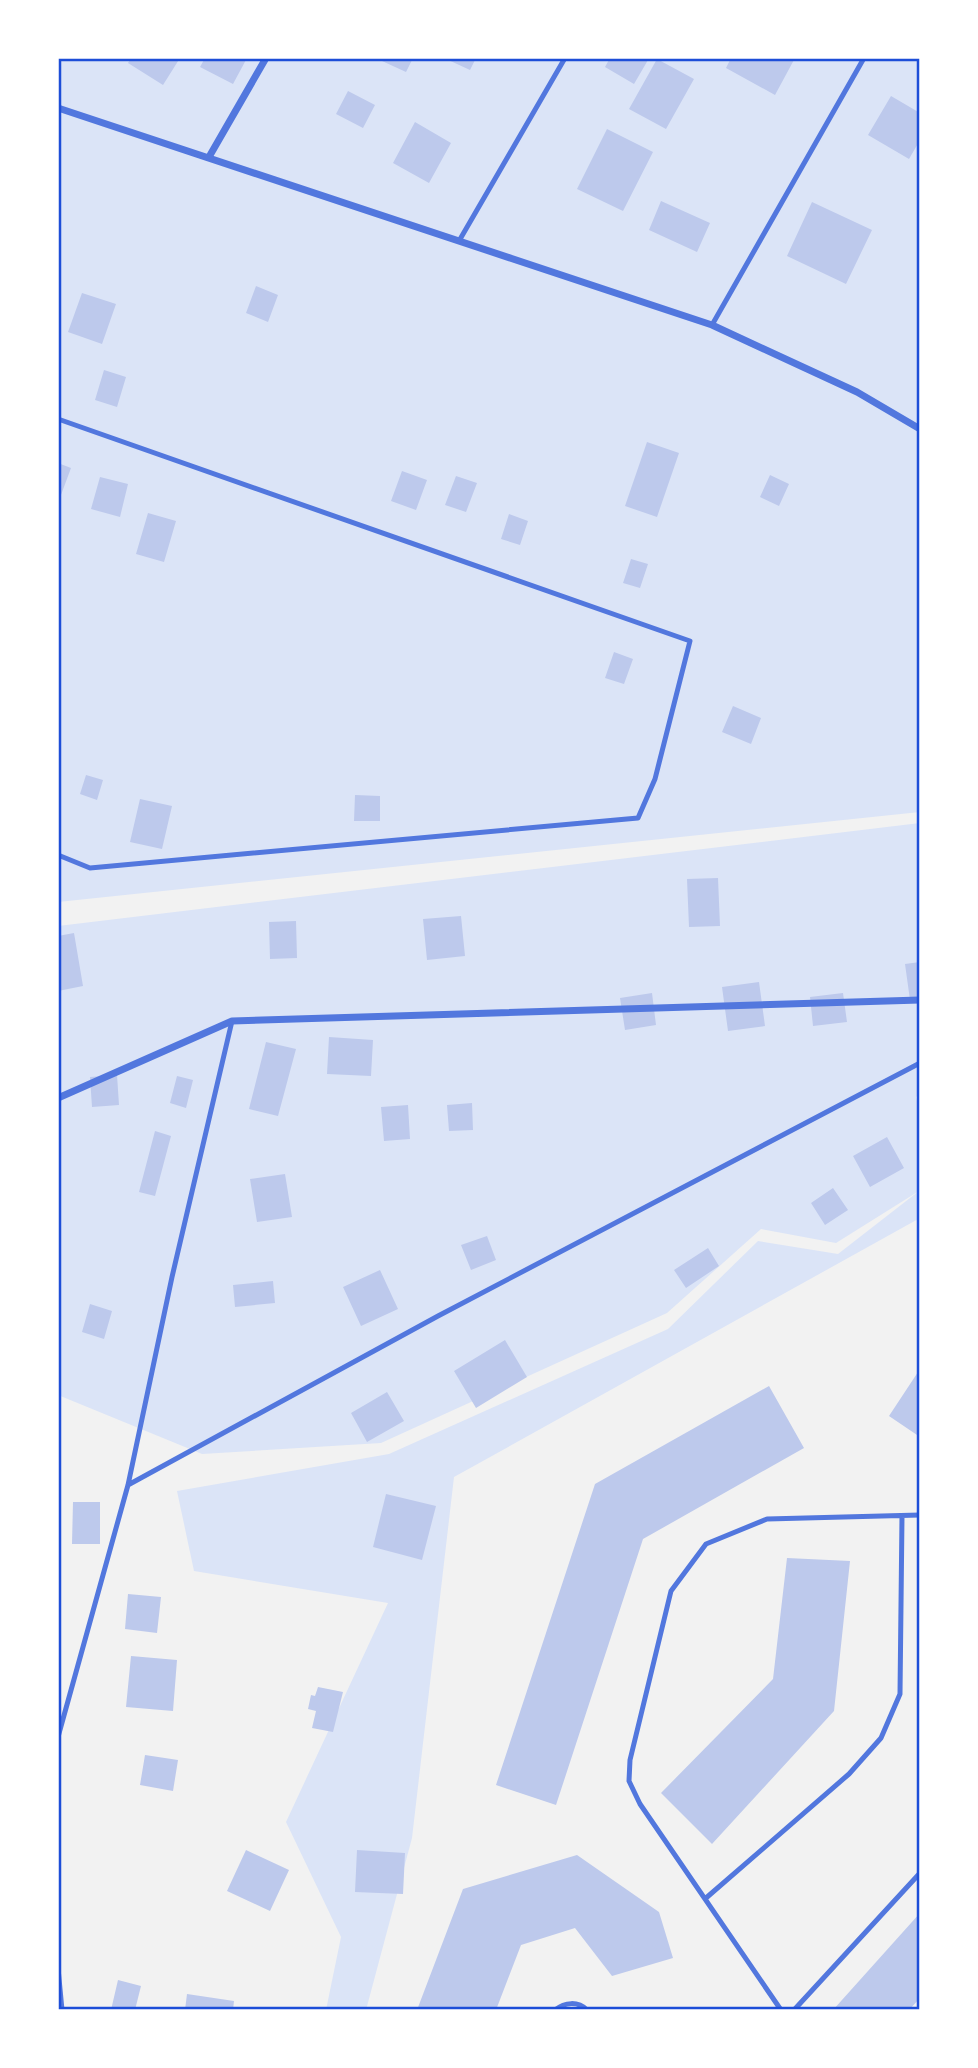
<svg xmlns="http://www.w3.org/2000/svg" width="978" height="2068" font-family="'PT Sans',sans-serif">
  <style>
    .green { fill: #dbe4f7 }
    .building { fill: #bdc9ec }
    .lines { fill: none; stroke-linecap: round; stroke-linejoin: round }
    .service { stroke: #5277de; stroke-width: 5 }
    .minor { stroke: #5277de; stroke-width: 7 }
    .neatline { fill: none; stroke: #1d4ed8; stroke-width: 2.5 }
  </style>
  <rect width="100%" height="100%" fill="#f2f2f2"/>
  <path class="green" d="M58,58H920V812L58,902Z
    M920,823V1094L916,1097L920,1113V1218L454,1477L412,1838L366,2010H326L341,1937L286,1822L388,1603L194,1571L177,1491L389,1454L668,1329L758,1241L838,1254L919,1191L836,1243L761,1229L667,1313L381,1443L202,1454L58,1395V926Z"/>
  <path class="building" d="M131,58H180L163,85L128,63Z
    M205,58H247L233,84L200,67Z
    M383,58H413L406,72L382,61Z
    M444,58H476L470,70Z
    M610,58H644L648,60L634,84L605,67Z
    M731,58H795L775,95L726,68Z
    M657,59L694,79L666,129L629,109Z
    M348,91L375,105L363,128L336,114Z
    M891,96L920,113V140L909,159L868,135Z
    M415,122L451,143L429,183L393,163Z
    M607,129L653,152L623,211L577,189Z
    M661,201L710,223L697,252L649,230Z
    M812,202L872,230L846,284L787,256Z
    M256,286L278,295L268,322L246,313Z
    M82,293L116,304L102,344L68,332Z
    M104,370L126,377L117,407L95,400Z
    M647,442L679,453L657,517L625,506Z
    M58,463L71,468L58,503Z
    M402,471L427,480L416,510L391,501Z
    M770,475L789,484L779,506L760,497Z
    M456,476L477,483L466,512L445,505Z
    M100,477L128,484L120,517L91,509Z
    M148,513L176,521L164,562L136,554Z
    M509,514L528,521L520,545L501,539Z
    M631,559L648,564L640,588L623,583Z
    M614,652L633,659L624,684L605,678Z
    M733,706L761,718L751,744L722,732Z
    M86,775L103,780L97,800L80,794Z
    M355,795L380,796V821H354Z
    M140,799L172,806L162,849L130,842Z
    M718,878L720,926L689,927L687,879Z
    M461,916L465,956L427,960L423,919Z
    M296,921L297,958L270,959L269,922Z
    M74,933L83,986L58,991V936Z
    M920,962V999L910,1000L905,964Z
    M759,982L765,1026L728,1031L722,987Z
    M652,993L656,1025L625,1030L620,998Z
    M843,993L847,1022L813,1026L810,997Z
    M329,1037L373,1040L371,1076L327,1074Z
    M266,1042L296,1049L278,1116L249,1109Z
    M117,1075L119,1105L92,1107L90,1077Z
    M177,1076L193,1080L186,1108L170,1103Z
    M472,1103L473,1130L449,1131L447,1105Z
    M408,1105L410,1139L384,1141L381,1107Z
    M155,1131L171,1136L155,1196L139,1192Z
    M887,1137L904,1168L870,1187L853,1156Z
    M285,1174L292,1217L257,1222L250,1179Z
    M833,1188L848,1210L825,1225L811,1203Z
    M487,1236L496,1260L471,1270L461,1245Z
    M708,1248L719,1266L686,1288L674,1270Z
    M380,1270L398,1309L361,1326L343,1287Z
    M273,1281L275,1303L235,1307L233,1285Z
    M90,1304L112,1311L104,1339L82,1332Z
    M505,1340L527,1377L476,1408L454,1371Z
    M920,1369V1437L889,1416Z
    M769,1386L804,1448L643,1539L556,1805L496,1785L595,1484Z
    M387,1392L404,1421L367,1442L351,1413Z
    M386,1494L436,1506L422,1560L373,1547Z
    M73,1502H100V1544H72Z
    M787,1558L850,1561L834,1711L712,1844L661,1793L773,1679Z
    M128,1594L161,1597L157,1633L125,1629Z
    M131,1656L177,1660L173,1711L126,1707Z
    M318,1687L343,1692L333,1732L312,1728L316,1711L308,1709L311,1695L315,1696Z
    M145,1755L178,1760L173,1791L140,1785Z
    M246,1850L289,1870L270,1911L227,1891Z
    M357,1850L405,1853L403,1894L355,1892Z
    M577,1855L659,1912L673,1958L612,1976L575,1928L521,1945L496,2010H417L463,1889Z
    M920,1913V1998L909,2010H833Z
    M118,1980L141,1986L135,2010H111Z
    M187,1994L234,2001L233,2010H185Z"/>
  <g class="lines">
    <path class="service" d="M459,241L565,58
      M712,325L864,58
      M58,419L690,641L655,779L638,818L90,868L58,855
      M128,1485L438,1316L920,1063
      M58,1737L128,1485L172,1277L232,1021
      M706,1898L849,1774L881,1738L900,1694L902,1516
      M58,1968L62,2010
      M555,2010C565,2002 578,2001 587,2010
      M781,2010L640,1804L629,1781L630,1760L671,1591L706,1544L767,1519L920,1515
      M794,2010L920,1873"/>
    <path class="minor" d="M58,108L712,325L857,392L920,429
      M209,157L266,58
      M58,1098L232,1021L920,1000"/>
  </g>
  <rect width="978" height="2068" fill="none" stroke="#ffffff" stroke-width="119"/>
  <rect x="60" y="60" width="858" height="1948" class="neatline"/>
</svg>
